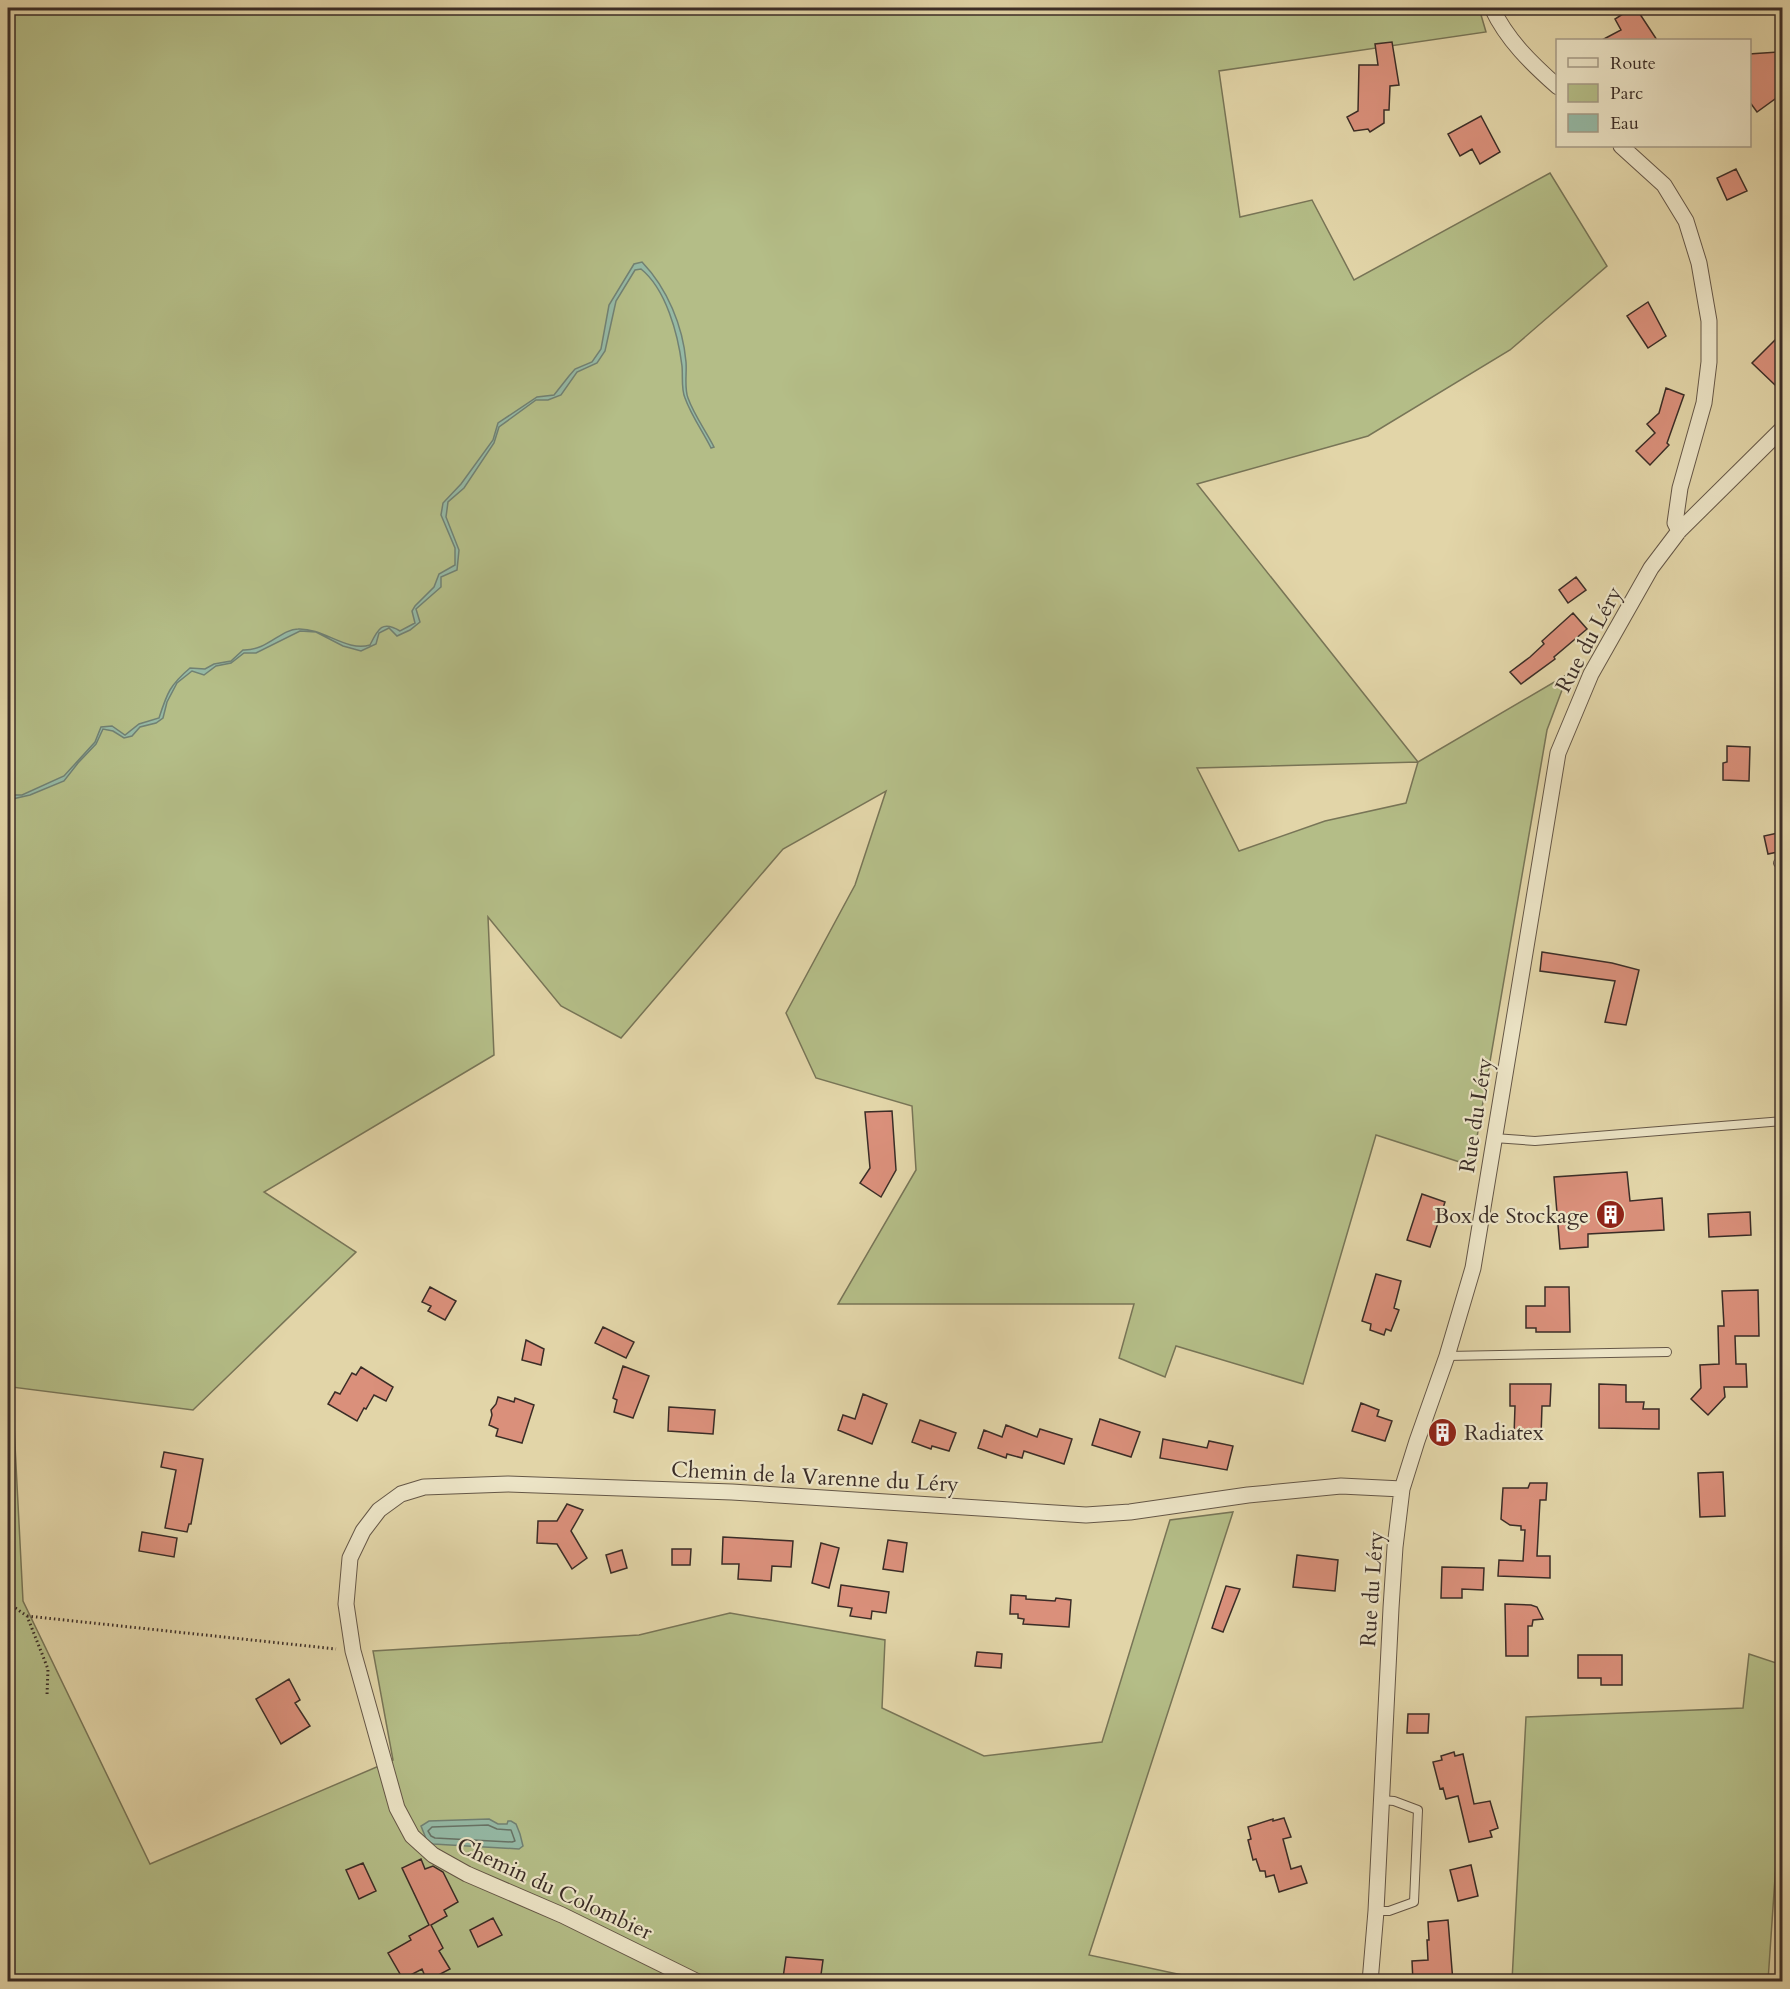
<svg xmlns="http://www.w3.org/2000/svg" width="1790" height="1989" font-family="Cardo,serif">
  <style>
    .green { fill: #b4bd87; stroke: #787557; stroke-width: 1.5; fill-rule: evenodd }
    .water { fill: #95b9a5; stroke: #718173; stroke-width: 1.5 }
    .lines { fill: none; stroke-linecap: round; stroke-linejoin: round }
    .shore { stroke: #687366; stroke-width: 1.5 }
    .building { fill: #da907b; stroke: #3b2d27; stroke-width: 1.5 }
    .lane-casing { stroke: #655747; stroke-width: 10 }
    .street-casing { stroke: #655747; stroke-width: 17 }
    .path { stroke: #3b2d27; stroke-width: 3; stroke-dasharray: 1.5 3; stroke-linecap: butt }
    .lane { stroke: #ece4c6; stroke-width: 8 }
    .street { stroke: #ece4c6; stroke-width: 15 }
    .labels { text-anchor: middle; stroke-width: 4.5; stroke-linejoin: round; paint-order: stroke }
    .street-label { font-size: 22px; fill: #3b2d27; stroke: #ece4c6 }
    .poi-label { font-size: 22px; fill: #3b2d27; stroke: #ece4c6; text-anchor: end }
  </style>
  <rect width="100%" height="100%" fill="#e2d5a8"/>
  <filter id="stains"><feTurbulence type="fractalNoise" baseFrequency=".00333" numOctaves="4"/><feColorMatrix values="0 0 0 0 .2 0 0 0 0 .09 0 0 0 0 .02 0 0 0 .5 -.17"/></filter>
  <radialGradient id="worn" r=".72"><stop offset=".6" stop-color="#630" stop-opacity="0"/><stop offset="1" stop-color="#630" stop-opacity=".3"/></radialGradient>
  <path class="green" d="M8,8H1479L1486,32L1219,71L1240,217L1312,200L1354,280L1550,173L1607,266L1510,350L1368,436L1197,484L1418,762L1568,674L1547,730L1472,1166L1376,1135L1303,1384L1176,1346L1165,1377L1119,1358L1134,1304H838L916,1170L912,1106L816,1078L786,1013L855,885L886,791L783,849L621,1038L561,1006L488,917L494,1055L264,1192L356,1252L193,1410L12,1387L23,1601L150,1864L393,1760L373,1651L639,1635L730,1613L885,1640L882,1708L984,1756L1102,1742L1170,1520L1233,1512L1089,1955L1210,1981L8,1982ZM1418,762L1406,803L1325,821L1239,851L1197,768Z
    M1749,1654L1782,1665V1775L1768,1981H1512L1526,1717L1743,1708Z"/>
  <path class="water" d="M642,262C667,288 683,326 686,362C687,373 684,388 688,398C694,415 706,431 714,447L711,448C703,432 691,415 685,398C681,389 683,376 682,366C678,334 666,289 641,269L635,270L616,301L605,351L597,363L577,372L561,395L548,400H536L499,427L494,443L464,488L448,502L446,517L459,550L457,570L441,577V587L416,609L420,622L410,630L397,636L389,628L379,633L376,644L361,651L343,646L316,632L300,631L256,653H244L231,663L216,666L204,675L192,671L177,683L167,702L163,718L156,723L140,727L132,736L124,738L113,731L103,729L96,744L78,763L64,781L30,795L8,800V795H22L64,776L95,742L101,727L112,726L125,735L139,724L159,718C167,693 170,685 190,668L205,669L214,664L231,661L243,650C267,651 281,629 298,629C324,628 346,652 370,645C378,629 382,620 400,631L415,623L412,611L415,606L434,587L439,574L455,565V548L441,515L443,503L461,484L493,440L498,423L537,397L554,395L569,376L575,369L592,362L601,349L609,305L634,264Z
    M489,1819L498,1824H507L508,1821H511L516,1824L520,1834L523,1846L519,1849L433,1844L427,1841L421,1826L429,1821Z"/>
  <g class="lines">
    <path class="shore" d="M488,1825L497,1829L511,1830L515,1841L512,1842L435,1838L431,1836L428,1831L432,1827Z"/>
  </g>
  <path class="building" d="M1632,8H1636L1657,40H1602L1621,30L1615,19Z
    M1392,42L1399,85L1390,86L1389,110H1384V123L1370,132L1368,129L1354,131L1347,117L1358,111L1359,65H1378L1375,44Z
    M1778,52L1782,94L1757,112L1749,101V54Z
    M1481,116L1500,152L1480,164L1472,149L1460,156L1448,134Z
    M1736,169L1747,191L1727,200L1717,178Z
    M1648,302L1666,336L1648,348L1627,316Z
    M1782,333V377L1775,385L1752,363Z
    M1666,388L1684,395L1667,443L1669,445L1650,465L1636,451L1655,433L1647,424L1659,413Z
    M1576,577L1586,590L1568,603L1559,590Z
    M1573,613L1587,629L1554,657L1555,659L1521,684L1510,672L1530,657L1544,644L1542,641Z
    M1727,746L1750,747L1749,781L1723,780V763L1727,762Z
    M1782,832V851L1768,854L1764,836Z
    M1542,952L1612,963L1639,970L1626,1025L1605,1022L1615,981L1540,971Z
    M892,1111L896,1170L881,1197L860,1183L870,1168L865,1112Z
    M1627,1172L1630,1201L1662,1198L1664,1230L1588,1234V1247L1560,1249L1554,1177Z
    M1422,1194L1445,1202L1430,1247L1407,1240Z
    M1750,1212L1751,1235L1709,1237L1708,1214Z
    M1376,1274L1401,1281L1394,1308L1399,1310L1391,1331L1386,1329L1384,1335L1370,1330L1371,1324L1362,1321Z
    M430,1287L456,1301L445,1320L428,1311L431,1306L422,1302Z
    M1545,1287H1569L1570,1332H1536V1328H1526V1306H1545Z
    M1758,1290L1759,1336H1735L1736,1364H1746L1747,1387H1724L1725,1397L1708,1415L1691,1399L1701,1388L1700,1365L1719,1364L1718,1326H1724L1722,1291Z
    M603,1327L634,1342L626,1358L595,1343Z
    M526,1340L544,1349L541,1365L522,1360Z
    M623,1366L649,1376L633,1418L614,1412L617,1400L613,1398Z
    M361,1367L393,1387L386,1401L374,1395L366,1409L364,1408L357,1421L328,1404L335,1392L340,1394L352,1373L356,1375Z
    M1510,1384H1551L1550,1406H1542L1541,1437L1514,1436L1515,1406H1510Z
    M1599,1384L1626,1385V1402H1644L1643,1409H1659V1429L1599,1428Z
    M863,1394L887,1404L872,1444L838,1430L843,1415L855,1419Z
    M498,1397L514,1402L515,1398L534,1405L522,1443L496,1436L498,1429L489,1425L492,1415L491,1410L496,1404Z
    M1361,1403L1379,1410L1377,1416L1392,1421L1385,1441L1352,1431Z
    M669,1407L715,1410L713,1434L668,1431Z
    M1100,1419L1140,1432L1131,1457L1092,1445Z
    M920,1420L956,1433L949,1451L932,1446L931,1449L912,1442Z
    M1006,1425L1037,1437L1040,1429L1072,1439L1064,1464L1024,1451L1022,1458L1007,1454L1006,1458L978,1448L984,1430L1002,1437Z
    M1163,1439L1207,1448L1209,1441L1233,1446L1227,1470L1160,1458Z
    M164,1452L203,1459L191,1524H189L187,1532L165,1528L176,1470L161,1467Z
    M1723,1472L1725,1516L1700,1517L1698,1473Z
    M1530,1483H1547L1546,1500H1540L1537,1556H1550V1578L1498,1576L1499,1560L1523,1561L1525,1530H1521V1526L1510,1525L1501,1519L1503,1488H1528Z
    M567,1504L583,1510L571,1531L587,1558L572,1569L557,1544L537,1543L538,1521H557Z
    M142,1532L177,1538L174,1557L139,1551Z
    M723,1537L793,1541L791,1567L772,1566L771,1581L738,1579L739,1564H722Z
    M888,1540L907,1543L903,1572L883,1569Z
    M821,1543L839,1548L829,1588L812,1583Z
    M672,1549H691L690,1565H672Z
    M622,1550L627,1568L611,1573L606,1555Z
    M1297,1555L1338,1560L1335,1591L1293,1587Z
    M1442,1567L1484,1568L1483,1590L1462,1589V1598H1441Z
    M841,1585L889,1592L886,1613L872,1611L871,1619L850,1616L852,1608L838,1606Z
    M1226,1586L1240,1589L1223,1632L1212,1628Z
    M1011,1595L1026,1596V1599L1055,1601L1056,1598L1071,1600L1069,1627L1023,1624L1024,1619L1018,1618V1614H1010Z
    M1505,1604L1531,1605L1537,1607L1543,1619L1533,1620L1532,1626H1528V1656H1506Z
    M977,1652L1002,1654L1001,1668L975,1666Z
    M1578,1655H1622V1685H1601V1678H1578Z
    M289,1679L300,1700L295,1703L310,1726L281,1744L256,1699Z
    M1408,1714H1429L1428,1733H1407Z
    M1454,1752L1455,1756L1463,1754L1474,1804L1490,1801L1498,1828L1490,1831L1492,1837L1469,1842L1458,1796L1446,1799L1443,1788L1440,1789L1433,1762L1442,1760L1441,1756Z
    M1284,1818L1291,1837L1283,1839L1291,1869L1301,1866L1307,1883L1279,1892L1274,1875L1266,1877L1265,1871H1260L1256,1859L1253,1860L1248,1840L1251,1839L1248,1827L1273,1819V1821Z
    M421,1859L425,1869L433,1866L443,1872L458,1902L444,1910L447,1916L431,1925L443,1948L439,1951L450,1969L427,1981L422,1969L403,1979L388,1953L411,1940L409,1936L429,1925L402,1868Z
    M363,1863L376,1891L359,1899L346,1870Z
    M1471,1865L1478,1896L1458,1901L1450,1870Z
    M493,1918L502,1935L478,1947L470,1930Z
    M1448,1920L1453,1982H1413L1412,1961L1428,1960L1427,1940H1429L1428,1922Z
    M786,1957L823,1960L820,1982L783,1978Z"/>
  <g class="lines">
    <defs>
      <path id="lane" d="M1778,863L1782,862
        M1494,1138L1535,1141L1782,1121
        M1447,1356L1667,1352
        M1376,1911H1389L1414,1902L1418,1810L1394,1801L1381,1800"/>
      <path id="street" d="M1492,8C1507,40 1531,63 1558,87
        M1621,146L1664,185L1686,221L1699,263L1709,321V362L1704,403L1680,488L1675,523L1679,531
        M698,1982L562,1915L467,1874L433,1855L412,1836L397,1808L353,1651L346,1604L350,1558L363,1531L379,1510L401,1494L424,1487L508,1484L732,1492L1086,1515L1130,1512L1248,1495L1341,1486L1402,1489
        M1370,1982L1376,1911L1391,1608L1395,1547L1402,1489L1417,1441L1447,1356L1473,1268L1558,753L1591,674L1651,568L1679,531L1782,429"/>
    </defs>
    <use href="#lane" class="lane-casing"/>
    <use href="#street" class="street-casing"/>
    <path class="path" d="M8,1603L27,1616L48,1669L47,1695
      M27,1616L336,1649"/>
    <use href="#lane" class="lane"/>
    <use href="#street" class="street"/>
  </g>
  <defs>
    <symbol id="building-disc" viewBox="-11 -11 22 22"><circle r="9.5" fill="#8f2418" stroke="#ece4c6"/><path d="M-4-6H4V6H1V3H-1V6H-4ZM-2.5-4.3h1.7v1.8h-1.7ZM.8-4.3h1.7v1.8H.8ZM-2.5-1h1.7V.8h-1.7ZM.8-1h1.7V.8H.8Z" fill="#fff"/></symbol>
  </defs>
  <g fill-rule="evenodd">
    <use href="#building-disc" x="1594" y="1198" width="33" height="33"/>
    <use href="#building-disc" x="1426" y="1416" width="33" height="33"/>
  </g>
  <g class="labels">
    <g class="street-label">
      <text transform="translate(1588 639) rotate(-62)" y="8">Rue du Léry</text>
      <text transform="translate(1475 1115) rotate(-81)" y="8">Rue du Léry</text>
      <text transform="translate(815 1476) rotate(3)" y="8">Chemin de la Varenne du Léry</text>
      <text transform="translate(1371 1589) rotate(-86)" y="8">Rue du Léry</text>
      <text transform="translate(555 1888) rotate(25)" y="8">Chemin du Colombier</text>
    </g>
    <g class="poi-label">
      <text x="1589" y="1223">Box de Stockage</text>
      <text x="1464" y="1440" text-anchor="start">Radiatex</text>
    </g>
  </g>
  <rect width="1790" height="1989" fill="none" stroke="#e2d5a8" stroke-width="30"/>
  <rect x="9" y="9" width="1772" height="1971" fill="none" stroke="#3b2d27" stroke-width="3"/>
  <rect x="15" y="15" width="1760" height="1959" fill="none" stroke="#3b2d27" stroke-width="1.5"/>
  <rect x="1556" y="39" width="195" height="108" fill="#ece4c6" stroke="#a59b86" stroke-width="1.5"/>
  <rect x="1568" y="58" width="30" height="9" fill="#ece4c6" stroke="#a59b86" stroke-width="1.5"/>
  <text x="1610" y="69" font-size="18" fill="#3b2d27">Route</text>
  <rect x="1568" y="84" width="30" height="18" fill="#b4bd87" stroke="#a59b86" stroke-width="1.5"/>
  <text x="1610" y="99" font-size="18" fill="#3b2d27">Parc</text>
  <rect x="1568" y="114" width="30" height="18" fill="#95b9a5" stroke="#a59b86" stroke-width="1.5"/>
  <text x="1610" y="129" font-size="18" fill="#3b2d27">Eau</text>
  <rect width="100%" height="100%" filter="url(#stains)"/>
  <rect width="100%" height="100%" fill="url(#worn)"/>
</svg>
